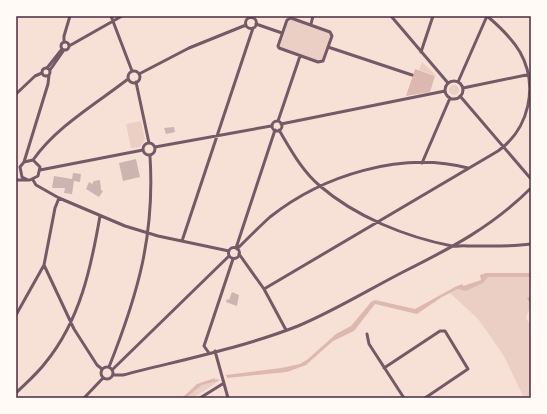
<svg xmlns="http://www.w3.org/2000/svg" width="547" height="414" font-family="'Roboto Condensed',sans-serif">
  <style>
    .green { fill: #ebcfc5 }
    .water { fill: #dcb8b0 }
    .building { fill: #ccb4b1 }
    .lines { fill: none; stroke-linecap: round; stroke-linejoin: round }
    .minor { stroke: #755966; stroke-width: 3 }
    .neatline { fill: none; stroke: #4a2c40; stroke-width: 1.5 }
  </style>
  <rect width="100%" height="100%" fill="#f7e1d7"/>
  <path class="green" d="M289,19L329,31L332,36L321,62L279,48Z
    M422,62L437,76L419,70Z
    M449 90a5 5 0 1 1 10 0a5 5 0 1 1-10 0Z
    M141,121L145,140L140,147L131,148L126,124Z
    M488,277H531V296L527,298L531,306L526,317L531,327V398H524L504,356L478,319L450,293L458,289L462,290L482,283Z
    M219,381L193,398H186L202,385Z"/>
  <path class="water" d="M415,69L435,76L430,92L406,96Z
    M486,273H531V277H488L483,283L466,291L458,289L442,297L417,314L375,304L354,331L333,341L306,365L287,372L227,378L226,375L281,368L300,364L308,359L336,334L351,326L371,302L375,300L415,309L455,287L462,284L463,286L481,280L480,275Z
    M215,378V380L218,379L219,381L202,385L186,398H182L197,384Z"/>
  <path class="building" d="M174,127L175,132L166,134L164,128Z
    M136,159L140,177L123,181L119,163Z
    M73,173L81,174L80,182L74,181L72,194L64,193L65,188H52L54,176L72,179Z
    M100,180L101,190L103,191L99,197L86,189L89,182L92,184L94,181Z
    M232,292L239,295L237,306L226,302L227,299L229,300Z
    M531,296V306L527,298Z"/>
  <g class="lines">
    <path class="minor" d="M111,16L132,71
      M391,16L448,83
      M245.5 23a5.5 5.5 0 1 1 11 0a5.5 5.5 0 1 1-11 0Z
      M291,18L330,32L332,36L323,61L318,62L279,48L278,46L287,20Z
      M256,24L282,33
      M311,24L313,16
      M64,41V36L70,16
      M61 46a4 4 0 1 1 8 0a4 4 0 1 1-8 0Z
      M69,46L122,16
      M328,47L412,75
      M421,52L433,16
      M47,68L62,49
      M42 72a4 4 0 1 1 8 0a4 4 0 1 1-8 0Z
      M50,70L64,50
      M128 77a6 6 0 1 1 12 0a6 6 0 1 1-12 0Z
      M139,74L189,48L246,25
      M445 90a9 9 0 1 1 18 0a9 9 0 1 1-18 0Z
      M136,82L149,143
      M458,82L487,16
      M463,88L531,74
      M16,94L35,76L42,73
      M460,96L531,179
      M272 126a5 5 0 1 1 10 0a5 5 0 1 1-10 0Z
      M278,121L300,56
      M281,124L445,91
      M279,130C291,150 302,171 320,186C356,217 406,237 452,246C457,247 462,245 467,246C489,246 509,247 531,244
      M143 149a6 6 0 1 1 12 0a6 6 0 1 1-12 0Z
      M155,147L271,126
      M33,160C57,126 96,104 128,79
      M24,162L48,84L49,75
      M422,163L450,98
      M40,170L143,150
      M16,180H30L38,176L40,167L33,160L24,162L20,167L22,177L28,180
      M33,180L36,185L59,198L125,226L158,236L229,251
      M182,241L253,28
      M228.5 253a5.5 5.5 0 1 1 11 0a5.5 5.5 0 1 1-11 0Z
      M236,248L275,130
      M237,249C248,238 259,227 270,217C323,175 401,151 468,168
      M239,254L264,289L286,330
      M44,265L74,329L97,365L102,369
      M264,289L498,151C529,129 539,86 520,52C512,39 499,26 487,16
      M16,315L44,265L55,208L59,198
      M367,334L369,344L404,398
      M215,351L228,398
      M209,353L204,346L233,259
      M109,367C138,294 155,235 150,156
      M101 373a6 6 0 1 1 12 0a6 6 0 1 1-12 0Z
      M384,368L440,331H445L468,369L425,398
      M112,370L229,256
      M113,375H123C181,360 242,348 298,326C334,311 368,290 403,272C451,248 492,227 531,188
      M16,393C26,383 37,374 46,362C80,320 91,268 100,216
      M84,398L103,378
      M200,398L224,383"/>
  </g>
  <rect width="547" height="414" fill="none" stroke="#fffaf5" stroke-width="34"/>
  <rect x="17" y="17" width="513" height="380" class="neatline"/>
</svg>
